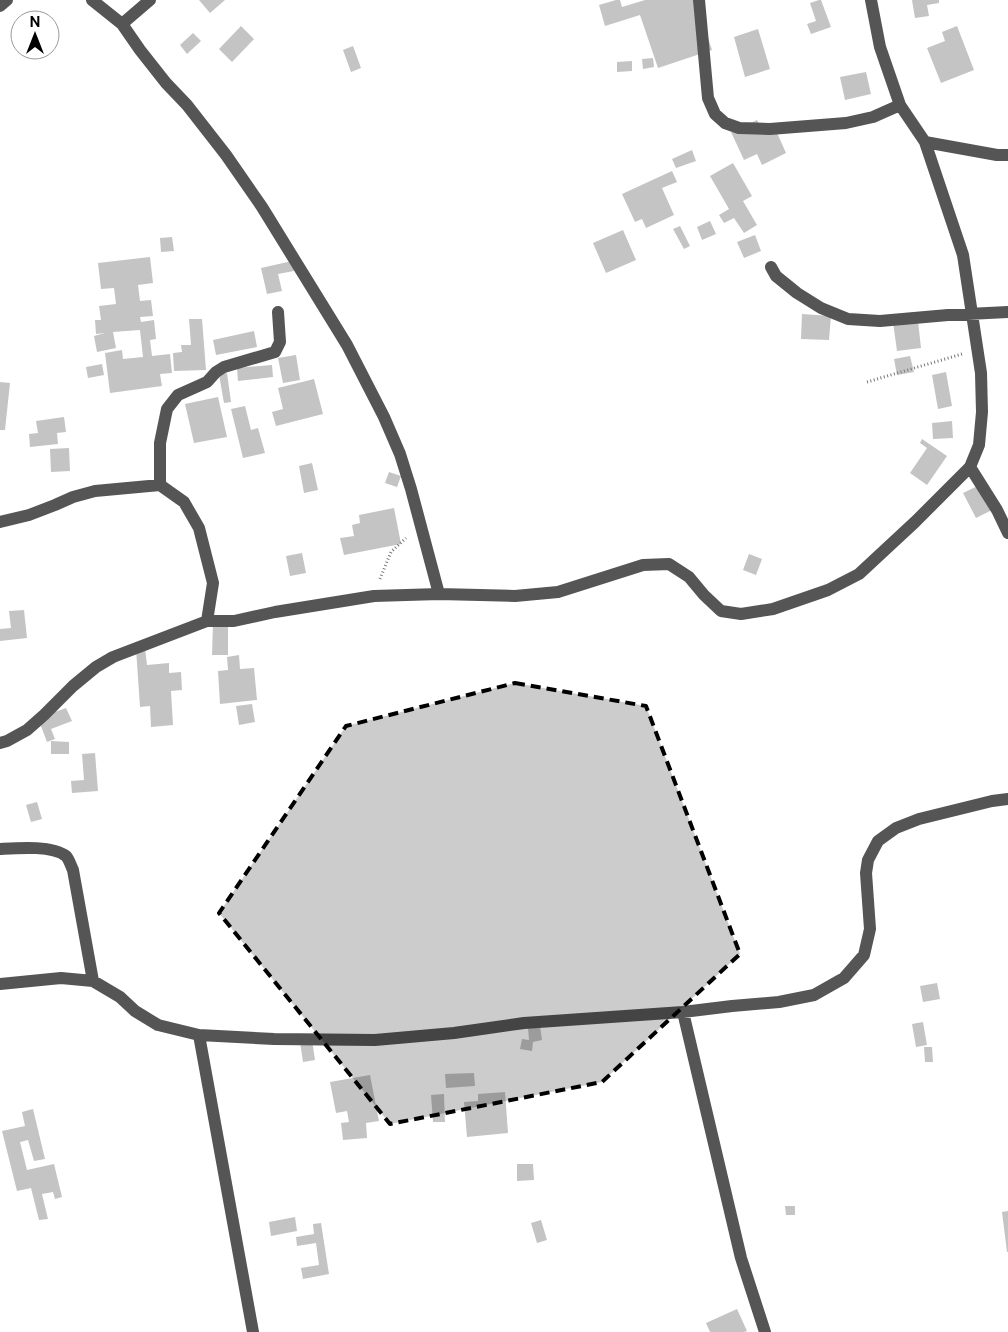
<svg xmlns="http://www.w3.org/2000/svg" width="1008" height="1332" font-family="'Public Sans',sans-serif">
  <style>
    .building { fill: #c4c4c4 }
    .lines { fill: none; stroke-linecap: round; stroke-linejoin: round }
    .path { stroke: #777; stroke-width: 3; stroke-dasharray: 1 2.5; stroke-linecap: butt }
    .minor { stroke: #555; stroke-width: 12 }
    .marked { fill: #000; fill-opacity: 0.2; stroke: #000; stroke-width: 4; stroke-dasharray: 10 6; stroke-linejoin: round }
  </style>
  <rect width="100%" height="100%" fill="#fff"/>
  <path class="building" d="M199,0H225L210,13Z
    M616,0H620L622,7L645,0H696L712,50L658,68L640,15L605,26L599,5Z
    M819,0H821L831,27L811,34L807,24L816,21L810,3Z
    M912,0H939V3L927,5L929,16L915,18Z
    M241,26L254,39L232,62L219,49Z
    M957,26L974,70L941,83L927,48L945,41L942,32Z
    M758,29L770,69L745,77L734,37Z
    M193,33L201,41L187,54L180,45Z
    M353,46L361,68L351,72L343,50Z
    M653,58L654,67L643,69L642,59Z
    M632,61V71L617,72V62Z
    M866,72L871,94L845,100L840,77Z
    M757,120L763,131L774,126L786,153L762,165L757,154L744,160L731,132Z
    M692,150L696,161L676,168L672,159Z
    M733,163L752,196L743,201L757,225L744,233L734,218L724,223L719,215L729,209L710,176Z
    M672,171L677,182L662,188L674,215L646,228L642,219L635,222L622,194Z
    M710,221L716,234L702,240L697,227Z
    M680,226L690,246L684,249L673,229Z
    M623,230L636,260L606,273L593,243Z
    M755,235L761,251L744,258L737,242Z
    M172,237L174,251L161,252L160,238Z
    M150,257L153,283L138,285L140,301L151,300L153,316L140,317L141,322L154,320L156,339L150,340L152,356L170,354L172,373L160,374L162,386L110,393L105,353L122,350L123,359L143,357L140,330L113,332L116,348L97,352L94,336L105,333L96,334L95,320H101L99,306L116,304L114,288L101,289L98,263Z
    M292,261L294,271L278,274L282,291L267,294L261,268Z
    M917,312L921,348L897,351L892,315Z
    M802,314L831,316L829,340L801,339Z
    M189,319H202L206,370L174,371L173,353L182,352L181,345H191Z
    M254,331L257,347L216,355L213,340Z
    M296,355L300,380L283,383L278,358Z
    M910,356L914,372L897,375L894,359Z
    M102,364L104,375L88,378L86,367Z
    M272,365L273,377L238,381L237,368Z
    M946,372L952,406L938,409L932,375Z
    M227,373L231,402L224,403L219,375Z
    M314,379L323,414L276,426L272,412L283,409L278,388Z
    M0,382L10,383L5,430H0Z
    M218,397L227,437L194,443L185,404Z
    M245,406L251,430L258,428L265,453L243,458L231,409Z
    M64,417L66,432L57,433L58,444L30,447L29,434L38,433L36,421Z
    M952,421L953,438L933,439L932,423Z
    M922,439L947,456L927,485L910,473L927,448L920,443Z
    M69,448L70,471L51,472L50,449Z
    M312,463L318,490L304,493L299,466Z
    M389,472L401,476L397,487L385,483Z
    M986,482L998,507L976,518L963,493Z
    M394,508L401,544L344,555L340,538L354,536L352,525L360,523L359,515Z
    M302,553L306,573L290,576L286,556Z
    M749,554L762,559L756,575L743,570Z
    M24,610L27,638L0,641V629L11,628L9,611Z
    M213,624H228V655H212Z
    M145,648L147,665L169,663V673L181,672L182,690L171,691L173,725L151,727L150,706L140,707L136,649Z
    M239,655L240,669L254,668L257,700L220,704L218,671L228,670L227,657Z
    M252,704L255,722L239,725L236,706Z
    M66,708L72,721L51,729L55,739L47,742L38,718Z
    M51,741L69,742V754H51Z
    M95,753L98,791L72,793L71,781L84,780L82,754Z
    M37,802L42,819L31,822L26,805Z
    M937,983L940,999L923,1002L920,986Z
    M923,1022L927,1045L916,1047L912,1024Z
    M540,1026L542,1040L533,1042L532,1051L520,1049L522,1039L529,1040L528,1028Z
    M312,1040L315,1060L303,1062L300,1042Z
    M924,1047H932L933,1062H925Z
    M474,1073L475,1086L446,1088L445,1074Z
    M370,1075L379,1121L366,1123L367,1138L343,1140L341,1123L349,1122L347,1111L336,1113L330,1082Z
    M505,1092L508,1133L467,1137L464,1102L478,1101V1094Z
    M444,1094L445,1122H433L431,1095Z
    M33,1109L45,1159L34,1161L28,1140L20,1142L27,1170L54,1164L62,1197L55,1199L53,1192L42,1194L48,1219L39,1220L31,1188L17,1191L2,1131L25,1126L22,1112Z
    M517,1164H533L534,1180L517,1181Z
    M785,1206H795V1215H786Z
    M1008,1211V1252H1007L1002,1212Z
    M295,1217L297,1231L271,1236L269,1222Z
    M541,1220L547,1240L537,1243L531,1223Z
    M321,1223L329,1274L303,1279L301,1268L319,1265L316,1243L297,1246L296,1237L314,1234L313,1224Z
    M737,1309L747,1331L744,1332H710L706,1323Z"/>
  <g class="lines">
    <path class="path" d="M867,382L962,354
      M380,579L391,552L406,538"/>
    <path class="minor" d="M92,0L122,24
      M150,0L122,24L140,50L166,83L187,105L226,155L262,207L347,345L384,417L400,454L411,489L439,594
      M699,0L708,98L715,114L725,123L739,128L770,129L846,123L873,117L900,105
      M0,6L7,0
      M925,142L997,155H1008
      M771,267L776,276L797,293L821,308L848,319L880,321L948,315L1008,312
      M970,467L997,510L1008,533
      M160,485V443L167,409L178,395L207,382L216,372L224,367L275,352L280,342L278,312
      M0,522L29,515L55,505L73,497L95,491L160,485L184,502L199,528L213,583L207,621
      M0,743L7,741L27,730L44,715L73,686L96,667L113,657L207,621H234L275,612L374,596L439,594L515,596L558,592L643,565L669,564L689,577L704,595L721,611L741,614L773,609L828,590L859,574L915,522L970,467L979,445L982,412L981,373L963,255L925,142L900,105L880,47L871,0
      M0,849C17,848 52,845 66,856C69,859 71,866 73,870L93,981
      M0,984L61,978L93,981L120,997L135,1011L158,1025L199,1035L274,1039L375,1040L454,1033L524,1023L683,1012L732,1006L779,1002L814,995L844,978L864,955L870,929L866,873L868,860L878,841L896,828L919,819L992,801L1008,799
      M683,1012L741,1258L765,1332
      M199,1035L253,1332"/>
  </g>
  <path class="marked" d="M515,683L646,706L740,954L602,1082L390,1124L219,913L346,726Z"/>
  <g transform="translate(35 35)"><circle r="24" fill="#ffffff" stroke="#999999"/>
  <path d="M0-4L9 19L0 12L-9 19Z" fill="#000000"/>
  <text y="-8" font-size="14" font-weight="bold" text-anchor="middle" fill="#000000">N</text>
  </g>
</svg>
